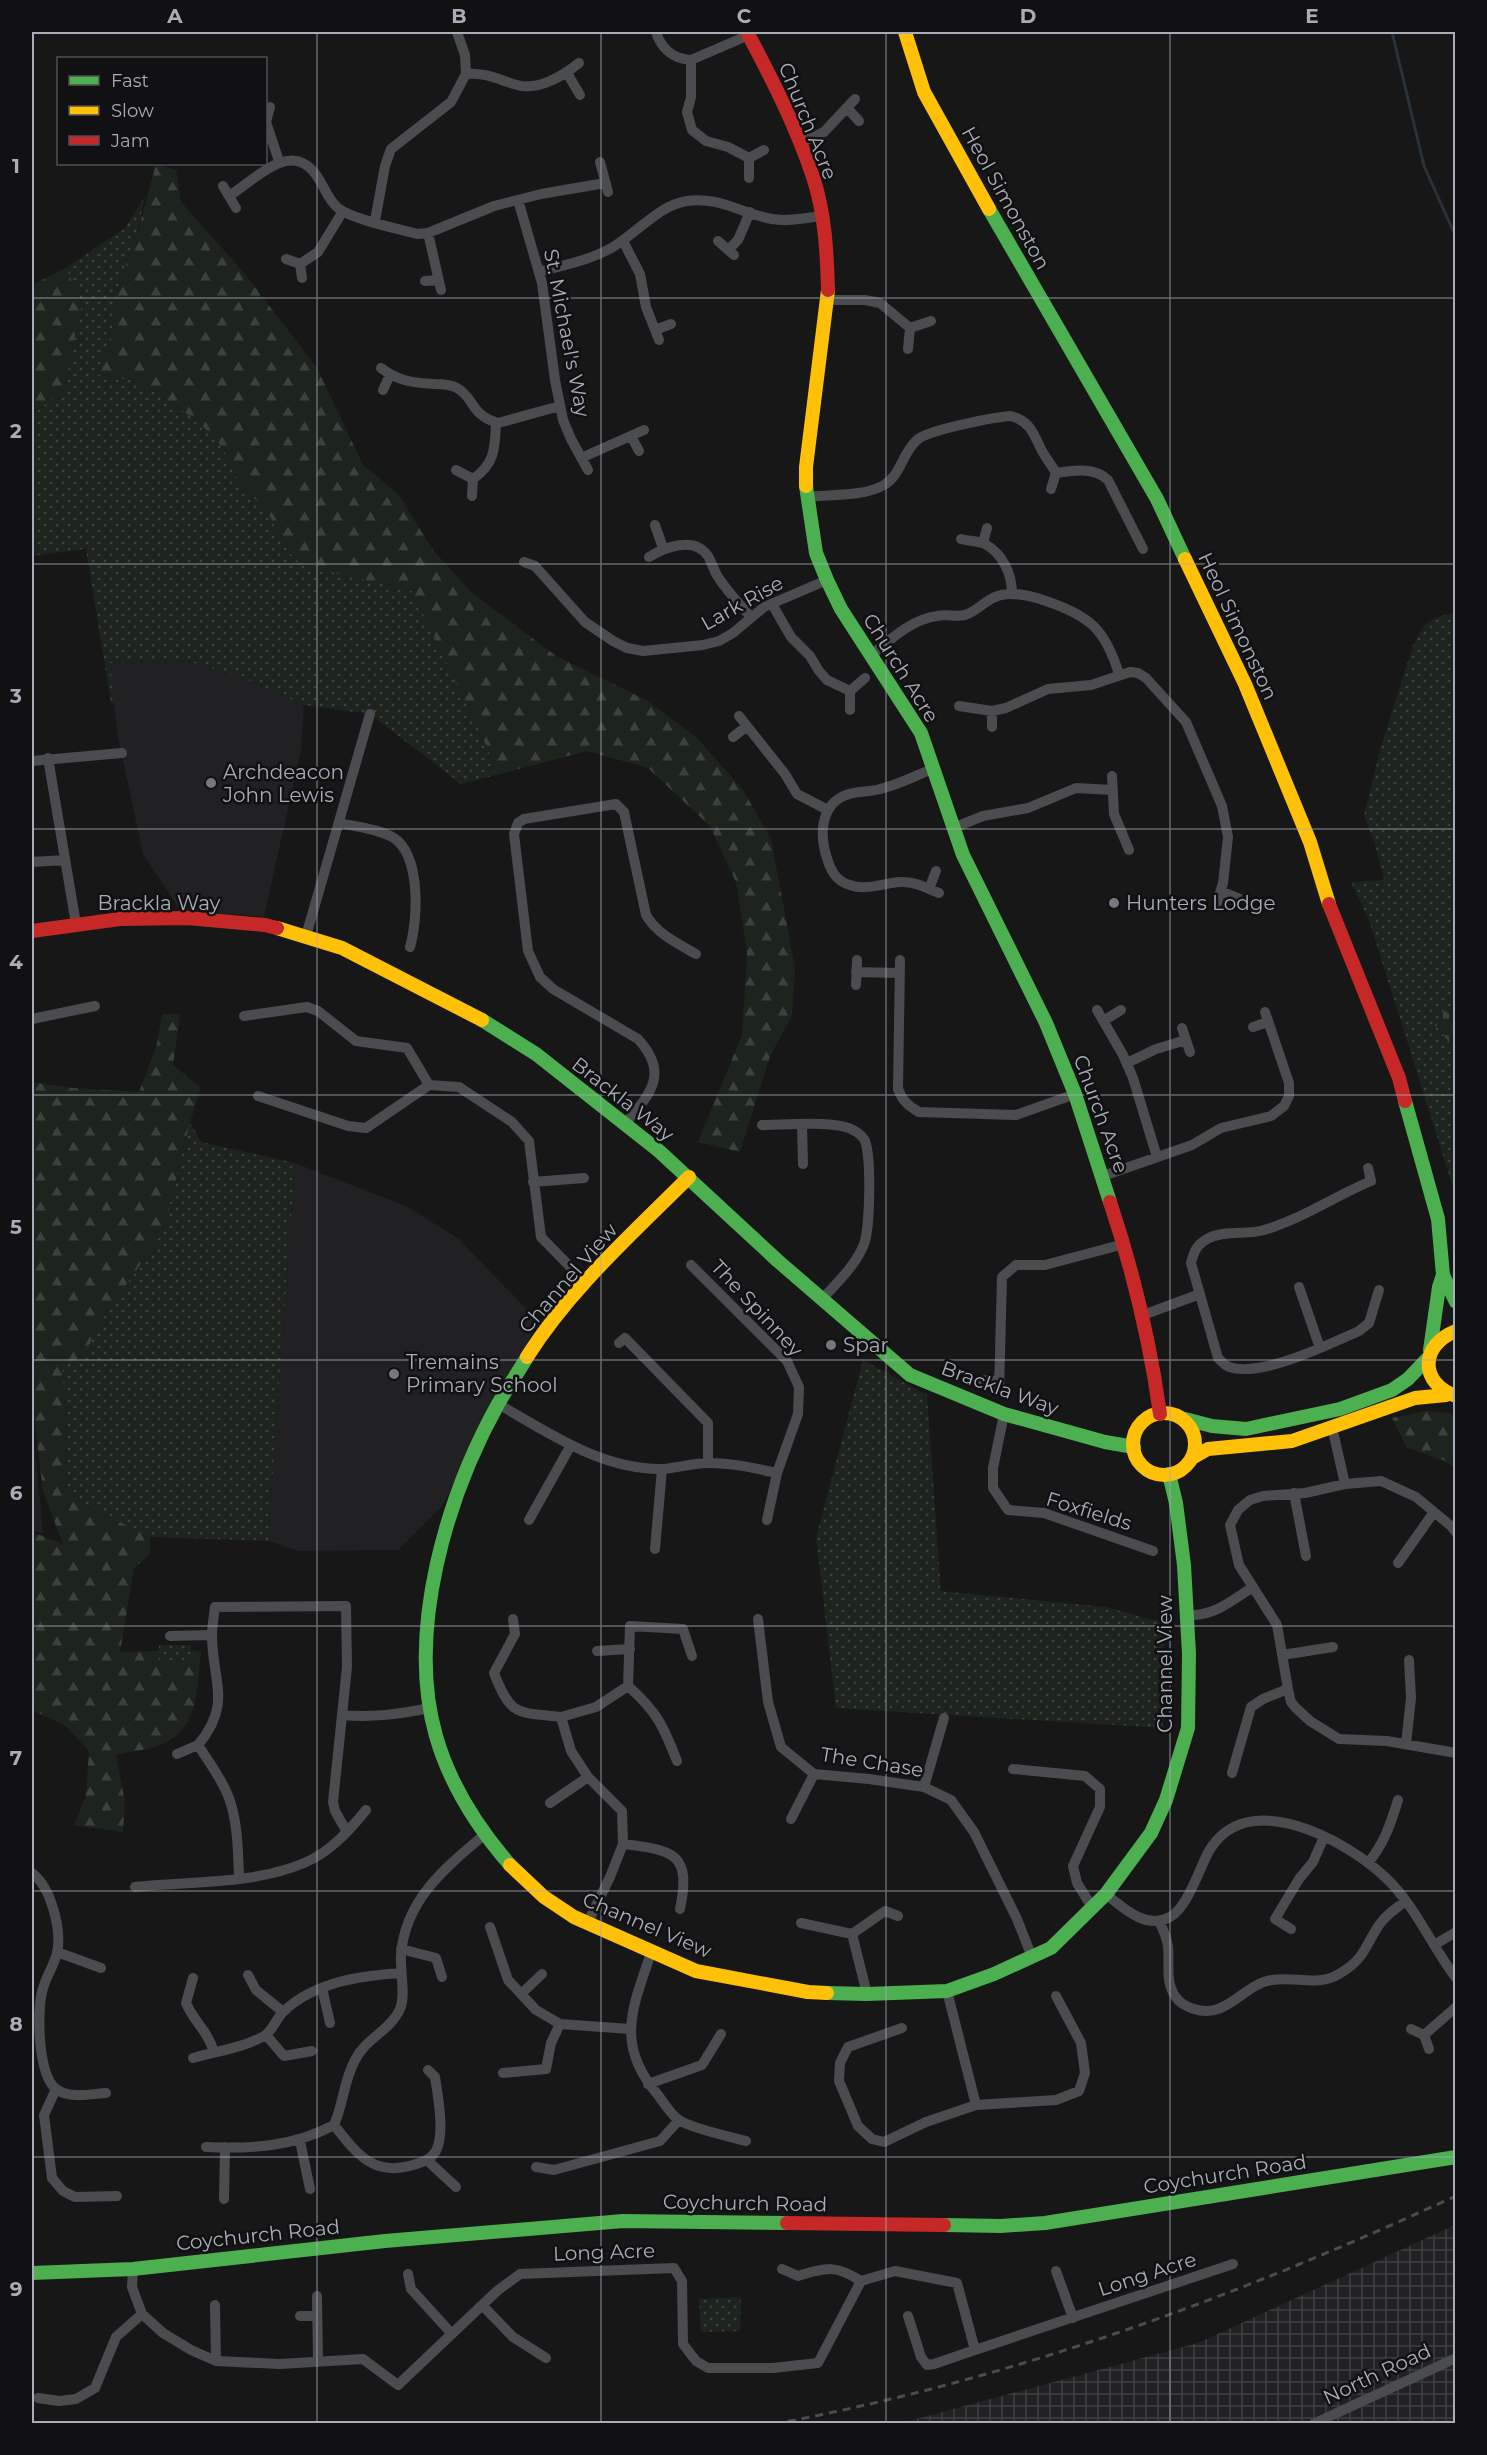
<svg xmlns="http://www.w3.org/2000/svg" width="1487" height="2455" font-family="Montserrat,sans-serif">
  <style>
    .built { fill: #212123 }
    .industrial { fill: url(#industrial-grid) }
    .green { fill: url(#green-dots) }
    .forest { fill: url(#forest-firs) }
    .cemetery { fill: url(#cemetery-stones) }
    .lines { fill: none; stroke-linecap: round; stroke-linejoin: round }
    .stream { stroke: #2a3239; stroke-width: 3 }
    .street { stroke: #4b4c50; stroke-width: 10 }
    .fast { stroke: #4caf50; stroke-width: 14 }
    .slow { stroke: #ffc107; stroke-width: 14 }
    .jam { stroke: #c62828; stroke-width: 14 }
    .rail { stroke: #4b4c4f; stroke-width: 3; stroke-dasharray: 8 6; stroke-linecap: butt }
    .grid { fill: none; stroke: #a8adb8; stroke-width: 1.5; stroke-opacity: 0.55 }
    .poi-dot { fill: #757880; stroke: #111113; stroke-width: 2 }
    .labels { text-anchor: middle; stroke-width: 5; stroke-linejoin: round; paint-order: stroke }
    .street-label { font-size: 20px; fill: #a8adb8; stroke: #111113 }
    .poi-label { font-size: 20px; fill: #a8adb8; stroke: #111113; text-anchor: start }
    .neatline { fill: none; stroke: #a8adb8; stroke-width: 2 }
    .grid-label { font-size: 20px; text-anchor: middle; font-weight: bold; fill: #a8adb8 }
  </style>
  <defs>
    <pattern id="industrial-grid" width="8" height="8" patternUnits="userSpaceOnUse" patternTransform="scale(1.5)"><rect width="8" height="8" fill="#212123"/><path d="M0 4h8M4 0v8" fill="none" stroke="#3e3f41"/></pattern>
    <pattern id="green-dots" width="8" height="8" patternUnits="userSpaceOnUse" patternTransform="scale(1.5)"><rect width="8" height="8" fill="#1d241e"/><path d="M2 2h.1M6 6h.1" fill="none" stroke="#3b413d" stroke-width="1.8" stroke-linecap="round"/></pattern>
    <pattern id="forest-firs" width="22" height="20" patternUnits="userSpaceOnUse" patternTransform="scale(1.5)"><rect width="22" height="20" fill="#1d241e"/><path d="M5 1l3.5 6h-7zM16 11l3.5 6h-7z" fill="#3b413d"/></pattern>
    <pattern id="cemetery-stones" width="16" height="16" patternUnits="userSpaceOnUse" patternTransform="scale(1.5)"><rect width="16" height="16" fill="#1d241e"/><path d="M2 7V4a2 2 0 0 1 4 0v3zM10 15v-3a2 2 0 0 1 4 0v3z" fill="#3b413d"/></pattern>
  </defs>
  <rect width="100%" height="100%" fill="#171717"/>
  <path class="built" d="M184,660L243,678L304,705L301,750L264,917L180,910L143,854L118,737L109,663Z
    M295,1163L408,1207L459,1239L538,1321L521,1356L495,1392L444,1504L398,1550L299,1551L268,1541Z
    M32,1417L43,1533L32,1531Z"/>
  <path class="industrial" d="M1455,2225V2423L898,2424L1198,2343Z"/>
  <path class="green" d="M145,196L136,238L119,282L111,336L97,374L135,381L163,397L200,423L223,447L240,484L267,511L288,551L301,564L412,591L488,749L496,775L461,784L370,714L304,705L243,678L184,660L110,663L114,703H111L86,549L32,556V415L64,389L82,302L66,268L125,228Z
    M1455,612V1186L1453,1187L1370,923L1351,882L1384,880L1375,844L1364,816L1381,746L1413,646L1424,625L1435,618Z
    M190,1122L201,1142L295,1163L268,1541L150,1537L84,1504L66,1484L67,1431L62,1366L83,1355L105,1315L163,1232Z
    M863,1360L927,1395L941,1591L1106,1607L1164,1623L1163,1728L836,1708L816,1538Z
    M159,1645H191V1662H159Z
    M741,2297L740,2331L701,2332L699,2299Z"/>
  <path class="forest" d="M156,164L176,170L181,202L244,273L317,368L363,465L398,494L433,550L471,592L556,656L646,700L696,737L743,790L771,839L795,968L792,1016L770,1056L740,1152L698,1142L742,1035L747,953L736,882L710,826L648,768L587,751L496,775L488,749L412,591L301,565L288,551L267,511L240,484L222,447L200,423L163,397L135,381L97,374L111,336L119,282L136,238Z
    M66,268L82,302L64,389L32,415V285Z
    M162,1014H180L173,1065L201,1088L190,1122L163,1232L105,1315L83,1356L62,1366L67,1431L66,1484L84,1504L150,1537V1554L134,1568L120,1652L159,1651V1662H190L191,1650L201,1652C196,1695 200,1736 148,1749C137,1751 126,1752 116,1755L125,1802L123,1832L74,1825L86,1795L89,1751L66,1726L32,1710V1532L63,1544L43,1491L32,1401V1082L72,1088L139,1092L157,1044Z
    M1427,1411L1449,1413L1455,1416V1468L1445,1461L1407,1448L1392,1418Z"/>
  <path class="cemetery" d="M1444,1010L1455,1019V1049L1435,1025Z"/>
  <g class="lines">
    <path class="stream" d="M1392,32L1424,166L1456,237"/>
    <path class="street" d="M656,32C661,48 673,59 691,60L749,35
      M691,60V97L687,112L692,130L706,141L728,147L749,158V178
      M567,73L580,95
      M466,74C486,72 499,80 517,85C538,91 563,76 579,63
      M270,107L266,122L279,161
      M847,108L859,121
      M800,143L824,132L855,99
      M749,158L764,150
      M600,162L608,192
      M223,186L236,208
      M229,196C251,183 287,142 312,170C323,181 326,198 338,208C354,220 396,228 417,234L428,233L494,206L541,194L605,183
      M518,200L542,283L555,380L563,420L571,439L588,470
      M375,221L385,166L391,149L451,102L466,74L465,55L457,32
      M428,233L441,290
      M623,241L640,274L646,307L659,340
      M718,241L734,255
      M729,249L738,240L750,212
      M286,259L300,264
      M539,272C564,265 591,260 613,247C637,233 659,205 687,201C719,196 742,214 772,219C788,222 805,218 822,216
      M302,278L300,264L318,252L343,211
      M425,281L438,280
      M828,300H865L880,303L910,328
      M655,330L671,324
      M908,349L910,328L931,321
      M381,368C398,381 413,383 434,384C441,384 450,384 457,388C475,398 470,415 498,423L560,406
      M383,390L390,375
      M631,436L639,451
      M581,458L644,430
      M456,470L473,479
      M1056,473C1073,470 1095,467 1108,480L1143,549
      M472,496L473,479C495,464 495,448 496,423
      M806,497C830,494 863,497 884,485C901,475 902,453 917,440C927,430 995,417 1011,416C1029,421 1033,432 1040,447C1044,456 1051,464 1056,473L1051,489
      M655,525L663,548
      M961,539C968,541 978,541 985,544C1003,554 1012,574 1012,594
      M983,543L987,528
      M649,557C665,547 694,536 708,556C712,563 714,571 718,577C728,592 739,604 751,617
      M524,562L535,566L585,622L613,641L627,648L643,651L703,645L719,641L733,633L764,607L827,580
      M772,604L791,637L810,656L819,671L827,680L850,691
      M871,655C890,640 912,619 937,616C946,614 956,617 965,615C978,611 988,597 1001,595C1016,592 1031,596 1046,601C1090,616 1105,629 1119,674
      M959,706L992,711L1006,708L1048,689L1091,685L1130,672L1138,673L1146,678L1186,722L1222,806L1228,837L1223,883L1217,903
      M850,710V691L865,678
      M739,716L785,774L797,794L828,810
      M992,727V711
      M733,737L747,726
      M48,758L76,924
      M32,761L122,753
      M932,769C915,776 898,785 880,789C870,792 859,791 849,794C822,802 819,831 826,855C830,869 835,881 850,885C866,891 883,883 900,882C914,881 926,888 939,893
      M1112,776L1114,814L1129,850
      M340,823C357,827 379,829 394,838C421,856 418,920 410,947
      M953,828L983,816L1028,808L1076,788L1112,790
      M32,862L65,860
      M929,889L936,871
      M1221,891L1238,898
      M306,936L370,714
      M900,960L898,1089C902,1100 908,1106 919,1112L1016,1115L1075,1094
      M856,972L900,973
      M856,985L857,960
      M1097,1010L1123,1055L1133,1078L1157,1157
      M244,1016L307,1007L318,1011L356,1041L407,1048L429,1085
      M32,1019L95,1006
      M1103,1021L1121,1010
      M1253,1027L1268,1022
      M1182,1028L1190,1052
      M1127,1063L1156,1049L1186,1040
      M258,1096L348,1126L366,1128L429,1085L459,1087L512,1122L529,1141L541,1237L585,1282
      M625,1124C650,1094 670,1074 638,1039L553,989L540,977L528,951L514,834L518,823L524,819L616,804L624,812L646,915C657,934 677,943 696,954
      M762,1125C782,1125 838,1120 853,1130C856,1131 862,1136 864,1139C872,1151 870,1230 864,1244C856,1265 837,1283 822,1299
      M802,1125L803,1164
      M1368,1168L1371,1181C1335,1196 1302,1219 1264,1230C1247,1235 1225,1230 1209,1238C1197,1244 1194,1251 1191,1263L1218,1358C1222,1362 1224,1365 1229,1367C1261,1378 1329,1344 1359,1331L1369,1323L1379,1290
      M1103,1176L1192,1145L1221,1128L1271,1116L1284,1106L1289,1096V1083L1265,1012
      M533,1182L584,1178
      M1299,1287L1320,1348
      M1143,1315L1200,1294
      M619,1343L625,1338L708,1423V1463
      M982,1380L999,1381
      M999,1391L1002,1277L1016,1265H1045L1124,1244
      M498,1404C549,1433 602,1470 663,1469C678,1468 693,1463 709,1463C732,1463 754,1468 777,1473L798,1414L799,1387L787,1361L691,1265
      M1004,1414L993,1468V1488L1008,1510L1044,1513L1153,1551
      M1332,1427L1345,1484
      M1294,1493L1306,1556
      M529,1520L571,1445
      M767,1520L777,1473
      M1456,1532L1451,1526L1416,1497L1381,1481L1345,1484L1305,1493L1263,1496L1250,1500L1238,1510L1230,1525L1239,1565L1277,1625L1288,1689L1291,1702L1296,1708L1310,1721L1339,1739L1387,1741L1456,1753
      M655,1549L662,1469
      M1398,1563L1434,1512
      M1187,1615C1214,1617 1232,1600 1253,1587
      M513,1619L515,1634L494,1673C511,1717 517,1712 561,1717
      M758,1619L768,1702L781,1747L814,1774L869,1779L924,1787L951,1800L974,1832L1017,1919L1032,1957
      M170,1636L212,1635
      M597,1651L630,1649
      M1282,1655L1333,1647
      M628,1686C657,1712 663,1725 677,1761
      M342,1715C372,1718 400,1714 430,1708
      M1406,1744L1411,1698L1409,1660
      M177,1754L198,1745
      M1013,1769L1085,1776L1100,1789V1807L1073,1866L1077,1883L1092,1907
      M1232,1773L1251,1707L1263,1699L1288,1689
      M924,1787L944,1718
      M550,1803L588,1777
      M791,1819L814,1774
      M623,1844C672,1850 692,1852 680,1909
      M1368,1863C1384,1844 1391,1823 1398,1800
      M32,1873C51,1887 62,1930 57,1953C54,1966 45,1978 42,1992C37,2013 38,2075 56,2089C69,2099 91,2094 106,2093
      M239,1878C238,1852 238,1823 229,1798C222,1779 209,1762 198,1745C233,1703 212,1682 212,1635C212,1626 214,1616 215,1607L346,1606L347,1667L333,1802L335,1811L347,1832
      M135,1887C190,1881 252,1885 304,1863C329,1853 349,1831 366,1810
      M1106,1894C1123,1908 1146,1930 1170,1917C1188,1907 1199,1869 1209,1851C1247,1786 1346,1840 1385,1877C1415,1905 1431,1945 1456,1978
      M1159,1921C1163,1929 1167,1938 1168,1947C1170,1965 1164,1984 1178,2000C1182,2004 1188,2007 1194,2009C1227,2020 1243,1984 1272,1980C1295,1976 1317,1987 1339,1974C1365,1959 1365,1946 1379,1925C1386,1915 1396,1908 1406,1901
      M801,1923L852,1934
      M587,1924L610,1877L623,1844L622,1811L588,1777L571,1751L561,1717L596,1707L628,1686L630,1626L683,1629L692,1656
      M490,1927L508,1980L536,2010L560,2024L630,2029
      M1291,1929L1275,1919L1299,1879L1313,1862L1324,1837
      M1434,1945L1456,1932
      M401,1949L436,1958L442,1977
      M57,1952L101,1968
      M651,1953C632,2009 615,2045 658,2095C664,2103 671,2115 679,2120C690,2128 731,2137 746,2141
      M248,1975L256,1990L283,2012
      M193,1978L186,2003C194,2022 208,2031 214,2052
      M322,1988L330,2023
      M947,1991L976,2105
      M521,1994L542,1974
      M867,1994L852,1934L885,1911L898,1916
      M902,2028L848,2047L840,2063L839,2081L858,2126L872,2139L884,2142L926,2122L976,2105L1056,2100L1079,2091L1085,2073L1081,2043L1056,1996
      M1411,2029L1424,2035L1429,2049
      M266,2035L284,2056L312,2051
      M1424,2035L1456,2007
      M193,2058C216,2051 243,2048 264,2036C273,2031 276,2018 284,2011C315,1982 359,1976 400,1973
      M503,2073L546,2069L551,2043L560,2024
      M648,2084L702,2065L721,2034
      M56,2089L44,2115L52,2178L63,2191L75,2197L117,2196
      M334,2125C343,2105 344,2080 355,2060C365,2039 390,2031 400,2009C406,1996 400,1972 401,1955C405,1900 445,1868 484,1835
      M300,2141L310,2189
      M206,2147C251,2149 293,2147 334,2125C357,2154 373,2177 413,2165C423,2162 430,2160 436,2151C445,2134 438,2096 435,2077L428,2070
      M428,2161L456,2187
      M536,2167L554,2170L660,2141L679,2120
      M224,2199L225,2147
      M133,2269L132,2287L142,2314L163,2333L191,2350L216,2361L280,2364L363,2359L398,2385L497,2291L520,2274L674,2268L682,2281L683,2344L696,2361L708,2368H773L818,2363L861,2281L895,2271L957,2283L975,2350L1233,2264
      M782,2269L798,2276C827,2267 836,2265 861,2281
      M1056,2271L1073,2318
      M408,2274L411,2289L452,2334
      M317,2296L318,2361
      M215,2305L216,2361
      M482,2305L513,2337L546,2358
      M300,2316H316
      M908,2316L921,2357L927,2365L934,2364L975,2350
      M38,2398L59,2401L76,2399L95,2388L116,2337L142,2314
      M1313,2424L1456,2358"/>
    <path class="fast" d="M989,209L1157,499L1185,559
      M806,486L816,553L827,580L841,609L921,733L963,855L1046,1023L1075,1094L1110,1202
      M482,1020L536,1054L659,1151L778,1261L910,1375L1004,1414L1105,1442L1134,1447
      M1405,1101L1438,1219L1443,1275L1439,1287L1430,1350
      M1443,1275L1456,1302
      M1185,1419L1212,1426L1246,1429L1340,1409L1392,1390L1408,1379L1427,1359
      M510,1865C477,1827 450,1785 436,1736C406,1631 447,1496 498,1404C507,1388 518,1373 527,1357
      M827,1993L867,1994L947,1991L994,1974L1051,1948L1106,1894L1151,1833L1166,1800L1188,1728L1189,1654L1184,1565L1176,1503L1169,1474
      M944,2225L1001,2226L1045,2223L1456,2157
      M32,2273L133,2269L385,2241L623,2221L787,2223"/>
    <path class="slow" d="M905,32L924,92L989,209
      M806,486V467L828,290
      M1185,559L1245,684L1310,842L1329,904
      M277,928L342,948L482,1020
      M1456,1331C1420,1345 1419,1383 1456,1396
      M527,1357C570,1289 632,1234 689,1177
      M1133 1444a31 31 0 1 1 62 0a31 31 0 1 1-62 0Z
      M1192,1458L1208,1449L1292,1441L1415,1398L1446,1395
      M510,1865L544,1897L574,1917L696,1971L808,1992L827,1993"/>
    <path class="jam" d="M747,32C772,79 797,128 814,180C825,215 827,253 828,290
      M1329,904L1399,1078L1405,1101
      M32,931L120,919L187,918L265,925L277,928
      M1110,1202C1133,1271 1150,1341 1160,1414
      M787,2223L944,2225"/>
    <path class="rail" d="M774,2424C1015,2379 1233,2298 1456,2196"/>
  </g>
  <path class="grid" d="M317,32V2424M601,32V2424M886,32V2424M1170,32V2424M32,298H1456M32,564H1456M32,829H1456M32,1095H1456M32,1360H1456M32,1626H1456M32,1891H1456M32,2157H1456"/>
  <g class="poi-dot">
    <circle cx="211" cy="783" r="6"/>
    <circle cx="1114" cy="903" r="6"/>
    <circle cx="831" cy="1345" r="6"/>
    <circle cx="394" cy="1374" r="6"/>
  </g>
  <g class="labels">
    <g class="street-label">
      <text transform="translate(808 121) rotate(68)" y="7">Church Acre</text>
      <text transform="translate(1006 198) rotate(61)" y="7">Heol Simonston</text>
      <text transform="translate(567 333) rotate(79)" y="7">St. Michael's Way</text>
      <text transform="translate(742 603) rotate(-29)" y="7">Lark Rise</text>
      <text transform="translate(1238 626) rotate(65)" y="7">Heol Simonston</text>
      <text transform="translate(901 668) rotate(58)" y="7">Church Acre</text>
      <text x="159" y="910">Brackla Way</text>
      <text transform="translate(623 1099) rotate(38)" y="7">Brackla Way</text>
      <text transform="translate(1101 1114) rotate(70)" y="7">Church Acre</text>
      <text transform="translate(568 1278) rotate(-49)" y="7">Channel View</text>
      <text transform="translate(757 1308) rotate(47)" y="7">The Spinney</text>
      <text transform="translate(1000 1388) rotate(20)" y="7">Brackla Way</text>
      <text transform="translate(1089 1511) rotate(17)" y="7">Foxfields</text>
      <text transform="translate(1165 1664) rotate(-90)" y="7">Channel View</text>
      <text transform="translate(872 1762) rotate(9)" y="7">The Chase</text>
      <text transform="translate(647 1925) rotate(23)" y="7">Channel View</text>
      <text transform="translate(1225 2174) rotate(-9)" y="7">Coychurch Road</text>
      <text transform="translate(745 2203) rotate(1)" y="7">Coychurch Road</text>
      <text transform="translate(258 2235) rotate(-6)" y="7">Coychurch Road</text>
      <text transform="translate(604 2252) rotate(-2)" y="7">Long Acre</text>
      <text transform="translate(1147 2274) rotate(-18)" y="7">Long Acre</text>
      <text transform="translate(1377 2374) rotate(-25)" y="7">North Road</text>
    </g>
    <g class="poi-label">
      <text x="223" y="779">Archdeacon<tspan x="223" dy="23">John Lewis</tspan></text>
      <text x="1126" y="910">Hunters Lodge</text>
      <text x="843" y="1352">Spar</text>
      <text x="406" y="1369">Tremains<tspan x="406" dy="23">Primary School</tspan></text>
    </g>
  </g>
  <rect width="1487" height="2455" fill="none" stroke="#111113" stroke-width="66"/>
  <rect x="57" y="57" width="210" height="108" fill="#111113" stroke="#4d4f55" stroke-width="1.5"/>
  <rect x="69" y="76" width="30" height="9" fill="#4caf50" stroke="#4d4f55" stroke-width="1.5"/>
  <text x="111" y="87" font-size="18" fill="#a8adb8">Fast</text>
  <rect x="69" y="106" width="30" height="9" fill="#ffc107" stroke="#4d4f55" stroke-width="1.5"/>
  <text x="111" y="117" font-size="18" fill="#a8adb8">Slow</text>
  <rect x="69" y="136" width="30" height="9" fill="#c62828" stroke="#4d4f55" stroke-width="1.5"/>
  <text x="111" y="147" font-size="18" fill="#a8adb8">Jam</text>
  <rect x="33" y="33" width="1421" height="2389" class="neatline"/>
  <g class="grid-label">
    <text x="175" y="23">A</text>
    <text x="459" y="23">B</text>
    <text x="744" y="23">C</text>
    <text x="1028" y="23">D</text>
    <text x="1312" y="23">E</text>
    <text x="16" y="173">1</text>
    <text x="16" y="438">2</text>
    <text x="16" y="703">3</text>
    <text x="16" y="969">4</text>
    <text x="16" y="1234">5</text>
    <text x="16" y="1500">6</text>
    <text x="16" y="1765">7</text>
    <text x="16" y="2031">8</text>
    <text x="16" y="2296">9</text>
  </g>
</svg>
